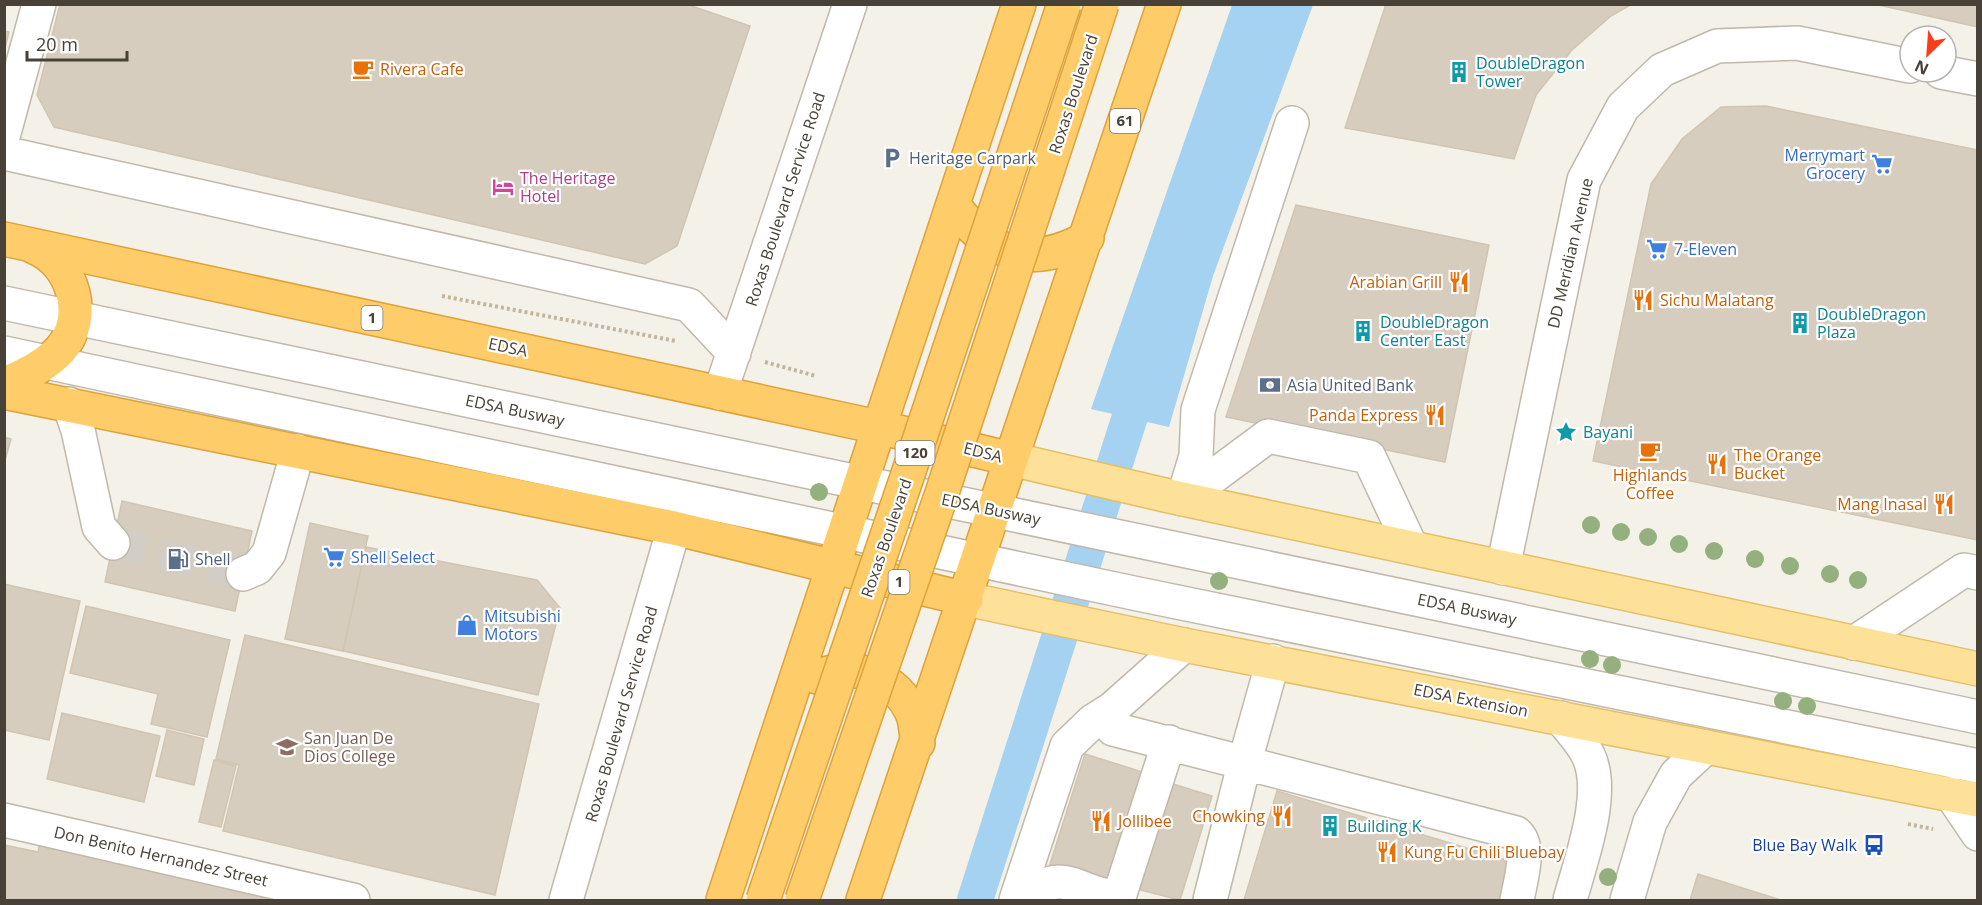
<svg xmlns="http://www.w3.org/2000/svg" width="1982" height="905" font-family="'Open Sans',sans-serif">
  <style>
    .water { fill: #a5d2f1 }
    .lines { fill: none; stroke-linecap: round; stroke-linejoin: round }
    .canal { stroke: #a5d2f1; stroke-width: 36 }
    .building { fill: #d6cdbe; stroke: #d1c5b1; stroke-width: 1.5 }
    .minor-tunnel { stroke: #d2cec5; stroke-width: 33; stroke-dasharray: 33 16; stroke-linecap: butt }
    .minor-casing { stroke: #c0b9ab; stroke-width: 36 }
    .major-casing { stroke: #e4bf67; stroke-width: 36 }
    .highway-casing { stroke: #dea239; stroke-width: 36 }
    .path { stroke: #c2b59c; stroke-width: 4; stroke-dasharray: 3 3; stroke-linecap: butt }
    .minor { stroke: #fff; stroke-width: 33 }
    .major { stroke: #fee198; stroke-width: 33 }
    .highway { stroke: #fecd6a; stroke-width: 33 }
    .highway-bridge-casing { stroke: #dea239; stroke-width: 36; stroke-linecap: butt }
    .highway-bridge { stroke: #fecd6a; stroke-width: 33 }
    .tree { fill: #95b07f }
    .labels { text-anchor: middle; stroke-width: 4.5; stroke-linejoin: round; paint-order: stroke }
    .shield { fill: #fff; stroke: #7f7a73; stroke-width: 1.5 }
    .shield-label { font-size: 15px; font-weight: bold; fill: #484137 }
    .culture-label { font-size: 16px; fill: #0d838f; stroke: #fff; text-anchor: start }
    .food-label { font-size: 16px; fill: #c56008; stroke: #fff; text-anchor: start }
    .street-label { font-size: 16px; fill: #484137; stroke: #fff }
    .shop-label { font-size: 16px; fill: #366cbe; stroke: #fff; text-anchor: start }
    .service-label { font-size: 16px; fill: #4e5e75; stroke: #fff; text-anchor: start }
    .hotel-label { font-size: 16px; fill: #b23c85; stroke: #fff; text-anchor: start }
    .education-label { font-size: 16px; fill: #785e54; stroke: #fff; text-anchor: start }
    .transit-label { font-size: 16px; fill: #164399; stroke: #fff; text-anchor: end }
  </style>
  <rect width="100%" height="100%" fill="#f4f1e9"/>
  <path class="water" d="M1232,5H1313L1213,276L1169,427L1091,409Z"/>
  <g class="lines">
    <path class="canal" d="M975,900L1144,373"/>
  </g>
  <path class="building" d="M60,4H686L750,26L677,246L645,264L54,127L37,95Z
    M1386,4H1632L1611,16L1572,50L1536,95L1514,159L1345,128Z
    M1874,4H1978V27Z
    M4,31L9,32L4,52Z
    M1766,106L1978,150V540L1593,461L1651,184L1682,139L1721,107Z
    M1296,205L1489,245L1445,462L1226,417Z
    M4,437L11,439L4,464Z
    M122,501L252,531L235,611L105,582Z
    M310,523L368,536L343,651L285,639Z
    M366,547L537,580L560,608L538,695L343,651Z
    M4,584L80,601L49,740L4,730Z
    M86,606L230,640L207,737L151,724L158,694L70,673Z
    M245,635L539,704L495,895L223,831L239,765L216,759Z
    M62,713L160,736L144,802L47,779Z
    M167,730L204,739L194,785L156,776Z
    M1085,754L1152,775L1116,888L1049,867Z
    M214,760L236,766L221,827L199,822Z
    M1163,781L1212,796L1180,900L1129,887Z
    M1277,791L1510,861L1499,900H1244Z
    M40,842L303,900H4V845L38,852Z
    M1698,874L1781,900H1690Z"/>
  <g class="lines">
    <path class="minor-tunnel" d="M113,543L243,574"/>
    <defs>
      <path id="minor" d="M1941,72L1978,79
        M4,133L39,4
        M4,153L689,305L734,353
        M4,303L1978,717
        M4,353L1138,594L1978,766
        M720,393L850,4
        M69,404L78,430L99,527L113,543
        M1183,499L1196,456L1198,410L1292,123
        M1183,499L1268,436L1369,457L1411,547
        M1503,568L1584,180L1623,107L1662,70L1717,46L1797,43L1910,66
        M243,574L257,568L269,553L298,451
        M1854,643L1964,570L1978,573
        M1561,718C1570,730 1582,742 1588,755C1607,793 1580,862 1570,900
        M1113,729L1516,833C1532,846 1520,882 1517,900
        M1951,794L1978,834
        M4,820L353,900
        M566,900L674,528
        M1016,900L1067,746L1093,721L1112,709L1184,645
        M1039,900L1044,886C1069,871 1098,904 1120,894L1169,742
        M1210,900L1245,761L1273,661
        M1627,900L1650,822L1676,775L1706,747"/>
      <path id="major" d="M1011,459L1169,496L1978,669
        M966,599L1184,645L1978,800"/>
      <path id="highway" d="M954,205C989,256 1032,269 1087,238
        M4,239L878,427L1011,459
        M4,384C24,376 45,366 60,350C89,318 74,263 34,247
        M4,392L674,528L966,599
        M817,677C854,660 897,677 913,715C916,724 916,734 918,743
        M723,900L1019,4
        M863,900L1164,4"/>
    </defs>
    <use href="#minor" class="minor-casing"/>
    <use href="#major" class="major-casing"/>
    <use href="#highway" class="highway-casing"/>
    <path class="path" d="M442,296L676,341
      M765,362L816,376
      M1908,824L1933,829"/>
    <use href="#minor" class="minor"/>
    <use href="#major" class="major"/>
    <use href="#highway" class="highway"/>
    <defs>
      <path id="highway-bridge" d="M763,900L906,480L1064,4
        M802,900L942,493L1102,4"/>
    </defs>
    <use href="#highway-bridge" class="highway-bridge-casing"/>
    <use href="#highway-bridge" class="highway-bridge"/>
  </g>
  <g class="tree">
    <circle cx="819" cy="492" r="9"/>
    <circle cx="1591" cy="525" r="9"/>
    <circle cx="1621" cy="532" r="9"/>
    <circle cx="1648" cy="537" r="9"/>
    <circle cx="1679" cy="544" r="9"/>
    <circle cx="1714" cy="551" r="9"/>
    <circle cx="1755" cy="559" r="9"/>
    <circle cx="1790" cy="566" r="9"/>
    <circle cx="1830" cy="574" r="9"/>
    <circle cx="1858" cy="580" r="9"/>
    <circle cx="1219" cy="581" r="9"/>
    <circle cx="1590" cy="659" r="9"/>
    <circle cx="1612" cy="665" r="9"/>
    <circle cx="1783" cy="701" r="9"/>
    <circle cx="1807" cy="706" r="9"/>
    <circle cx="1608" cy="877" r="9"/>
  </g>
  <defs>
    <symbol id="cafe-bare" viewBox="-9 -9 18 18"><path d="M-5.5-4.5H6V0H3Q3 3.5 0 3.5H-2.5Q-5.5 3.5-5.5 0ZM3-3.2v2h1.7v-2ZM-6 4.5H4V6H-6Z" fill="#e8710a" stroke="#fff" stroke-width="2.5" paint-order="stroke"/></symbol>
    <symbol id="building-bare" viewBox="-9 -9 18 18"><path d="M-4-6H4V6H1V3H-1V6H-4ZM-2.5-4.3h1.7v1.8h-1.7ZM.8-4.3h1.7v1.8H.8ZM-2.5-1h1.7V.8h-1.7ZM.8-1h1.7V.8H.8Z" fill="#0f9aa8" stroke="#fff" stroke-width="2.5" paint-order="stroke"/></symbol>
    <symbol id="parking-bare" viewBox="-9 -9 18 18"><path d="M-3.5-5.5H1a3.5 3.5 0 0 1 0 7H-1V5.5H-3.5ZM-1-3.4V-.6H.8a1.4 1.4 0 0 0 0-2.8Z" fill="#5c6f8a" stroke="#fff" stroke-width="2.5" paint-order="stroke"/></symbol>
    <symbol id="supermarket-bare" viewBox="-9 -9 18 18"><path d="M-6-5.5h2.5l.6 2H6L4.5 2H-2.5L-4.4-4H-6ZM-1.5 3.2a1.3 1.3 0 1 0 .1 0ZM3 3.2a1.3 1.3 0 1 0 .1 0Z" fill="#3f7fe0" stroke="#fff" stroke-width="2.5" paint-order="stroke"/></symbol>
    <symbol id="hotel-bare" viewBox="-9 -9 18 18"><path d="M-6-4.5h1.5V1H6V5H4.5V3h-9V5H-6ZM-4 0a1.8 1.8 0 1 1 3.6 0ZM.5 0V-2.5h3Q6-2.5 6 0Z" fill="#d1479c" stroke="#fff" stroke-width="2.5" paint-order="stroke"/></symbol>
    <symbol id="restaurant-bare" viewBox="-9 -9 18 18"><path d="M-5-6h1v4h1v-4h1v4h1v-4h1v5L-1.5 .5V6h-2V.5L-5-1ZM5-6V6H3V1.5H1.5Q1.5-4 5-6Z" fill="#e8710a" stroke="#fff" stroke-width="2.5" paint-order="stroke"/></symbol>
    <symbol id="bank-bare" viewBox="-9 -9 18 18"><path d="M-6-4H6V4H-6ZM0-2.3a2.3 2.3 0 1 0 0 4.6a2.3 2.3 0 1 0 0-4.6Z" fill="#5c6f8a" stroke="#fff" stroke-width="2.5" paint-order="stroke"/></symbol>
    <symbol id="sight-bare" viewBox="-9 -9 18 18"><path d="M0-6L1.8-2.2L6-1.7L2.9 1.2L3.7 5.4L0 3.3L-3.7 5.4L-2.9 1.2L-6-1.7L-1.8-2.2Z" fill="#0f9aa8" stroke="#fff" stroke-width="2.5" paint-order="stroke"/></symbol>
    <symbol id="fuel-bare" viewBox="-9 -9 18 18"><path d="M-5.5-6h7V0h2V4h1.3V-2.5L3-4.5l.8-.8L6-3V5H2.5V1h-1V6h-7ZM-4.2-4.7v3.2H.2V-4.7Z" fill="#5c6f8a" stroke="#fff" stroke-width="2.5" paint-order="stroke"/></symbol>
    <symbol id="shop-bare" viewBox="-9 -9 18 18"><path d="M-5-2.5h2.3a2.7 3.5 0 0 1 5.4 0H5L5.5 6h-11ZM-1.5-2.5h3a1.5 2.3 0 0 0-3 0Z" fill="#3f7fe0" stroke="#fff" stroke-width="2.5" paint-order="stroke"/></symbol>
    <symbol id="university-bare" viewBox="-9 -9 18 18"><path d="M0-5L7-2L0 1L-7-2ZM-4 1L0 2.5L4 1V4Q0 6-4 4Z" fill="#8d6e63" stroke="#fff" stroke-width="2.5" paint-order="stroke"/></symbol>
    <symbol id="bus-bare" viewBox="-9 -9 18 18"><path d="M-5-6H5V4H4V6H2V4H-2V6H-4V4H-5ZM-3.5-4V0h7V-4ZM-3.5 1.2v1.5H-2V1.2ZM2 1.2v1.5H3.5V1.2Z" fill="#1a4fb4" stroke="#fff" stroke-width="2.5" paint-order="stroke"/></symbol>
  </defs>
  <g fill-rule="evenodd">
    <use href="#cafe-bare" x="348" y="54" width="30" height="30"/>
    <use href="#building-bare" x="1444" y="57" width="30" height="30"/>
    <use href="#parking-bare" x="877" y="143" width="30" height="30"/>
    <use href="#supermarket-bare" x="1867" y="149" width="30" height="30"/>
    <use href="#hotel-bare" x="488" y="172" width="30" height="30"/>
    <use href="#supermarket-bare" x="1642" y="234" width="30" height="30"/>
    <use href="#restaurant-bare" x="1444" y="267" width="30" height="30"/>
    <use href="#restaurant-bare" x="1628" y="285" width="30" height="30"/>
    <use href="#building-bare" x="1785" y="308" width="30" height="30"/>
    <use href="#building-bare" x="1348" y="316" width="30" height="30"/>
    <use href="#bank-bare" x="1255" y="370" width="30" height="30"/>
    <use href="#restaurant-bare" x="1420" y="400" width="30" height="30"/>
    <use href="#sight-bare" x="1551" y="417" width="30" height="30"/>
    <use href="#cafe-bare" x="1635" y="436" width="30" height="30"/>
    <use href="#restaurant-bare" x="1702" y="449" width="30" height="30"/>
    <use href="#restaurant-bare" x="1929" y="489" width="30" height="30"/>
    <use href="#supermarket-bare" x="319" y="542" width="30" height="30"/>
    <use href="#fuel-bare" x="163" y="544" width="30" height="30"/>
    <use href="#shop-bare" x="452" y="610" width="30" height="30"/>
    <use href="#university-bare" x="272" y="732" width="30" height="30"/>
    <use href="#restaurant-bare" x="1267" y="801" width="30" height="30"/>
    <use href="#restaurant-bare" x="1086" y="806" width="30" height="30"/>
    <use href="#building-bare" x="1315" y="811" width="30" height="30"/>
    <use href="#bus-bare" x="1859" y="830" width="30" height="30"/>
    <use href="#restaurant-bare" x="1372" y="837" width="30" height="30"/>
  </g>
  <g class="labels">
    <g class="shield">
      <rect x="1110" y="109" width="30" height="24" rx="4.5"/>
      <rect x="361.5" y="306" width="21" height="24" rx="4.5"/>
      <rect x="895.5" y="441" width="39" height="24" rx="4.5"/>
      <rect x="888.5" y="570" width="21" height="24" rx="4.5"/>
    </g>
    <g class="shield-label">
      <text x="1125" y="126">61</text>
      <text x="372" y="323">1</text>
      <text x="915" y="458">120</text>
      <text x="899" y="587">1</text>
    </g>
    <g class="culture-label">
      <text x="1476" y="69">DoubleDragon<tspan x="1476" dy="18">Tower</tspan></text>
      <text x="1817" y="320">DoubleDragon<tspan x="1817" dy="18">Plaza</tspan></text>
      <text x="1380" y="328">DoubleDragon<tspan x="1380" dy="18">Center East</tspan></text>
      <text x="1583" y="438">Bayani</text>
      <text x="1347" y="832">Building K</text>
    </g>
    <g class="food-label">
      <text x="380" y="75">Rivera Cafe</text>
      <text x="1442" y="288" text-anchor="end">Arabian Grill</text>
      <text x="1660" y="306">Sichu Malatang</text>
      <text x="1418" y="421" text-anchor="end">Panda Express</text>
      <text x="1734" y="461">The Orange<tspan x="1734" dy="18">Bucket</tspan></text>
      <text x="1650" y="481" text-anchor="middle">Highlands<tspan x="1650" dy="18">Coffee</tspan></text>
      <text x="1927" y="510" text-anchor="end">Mang Inasal</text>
      <text x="1265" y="822" text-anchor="end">Chowking</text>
      <text x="1118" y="827">Jollibee</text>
      <text x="1404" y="858">Kung Fu Chili Bluebay</text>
    </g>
    <g class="street-label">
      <text transform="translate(1073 94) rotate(-72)" y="6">Roxas Boulevard</text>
      <text transform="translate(785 199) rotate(-72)" y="6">Roxas Boulevard Service Road</text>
      <text transform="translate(1570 253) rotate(-77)" y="6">DD Meridian Avenue</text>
      <text transform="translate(508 347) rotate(12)" y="6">EDSA</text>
      <text transform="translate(515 410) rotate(12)" y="6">EDSA Busway</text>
      <text transform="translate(983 452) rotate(14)" y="6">EDSA</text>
      <text transform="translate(991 509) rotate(12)" y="6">EDSA Busway</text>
      <text transform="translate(886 538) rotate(-71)" y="6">Roxas Boulevard</text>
      <text transform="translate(1467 609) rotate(12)" y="6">EDSA Busway</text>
      <text transform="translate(1471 700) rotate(11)" y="6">EDSA Extension</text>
      <text transform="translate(621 714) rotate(-74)" y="6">Roxas Boulevard Service Road</text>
      <text transform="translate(161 856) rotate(13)" y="6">Don Benito Hernandez Street</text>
    </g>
    <g class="shop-label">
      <text x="1865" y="161" text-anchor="end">Merrymart<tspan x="1865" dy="18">Grocery</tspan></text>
      <text x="1674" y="255">7-Eleven</text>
      <text x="351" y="563">Shell Select</text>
      <text x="484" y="622">Mitsubishi<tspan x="484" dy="18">Motors</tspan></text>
    </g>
    <g class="service-label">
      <text x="909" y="164">Heritage Carpark</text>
      <text x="1287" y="391">Asia United Bank</text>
      <text x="195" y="565">Shell</text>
    </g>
    <g class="hotel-label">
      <text x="520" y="184">The Heritage<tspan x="520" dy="18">Hotel</tspan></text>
    </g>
    <g class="education-label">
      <text x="304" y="744">San Juan De<tspan x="304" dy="18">Dios College</tspan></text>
    </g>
    <g class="transit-label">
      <text x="1857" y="851">Blue Bay Walk</text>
    </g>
  </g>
  <rect width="1982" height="905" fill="none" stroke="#484137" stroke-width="12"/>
  <g transform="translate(1928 54) rotate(205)"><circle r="28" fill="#ffffff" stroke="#b6b3af" stroke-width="1.5"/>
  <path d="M0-4.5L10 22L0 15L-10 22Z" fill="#fa3c1a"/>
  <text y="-9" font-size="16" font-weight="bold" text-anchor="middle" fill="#484137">N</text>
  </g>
  <path d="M27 51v9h100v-9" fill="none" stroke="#484137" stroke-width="3"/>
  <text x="36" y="51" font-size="18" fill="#484137" stroke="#ffffff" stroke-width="4.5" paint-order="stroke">20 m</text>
</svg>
